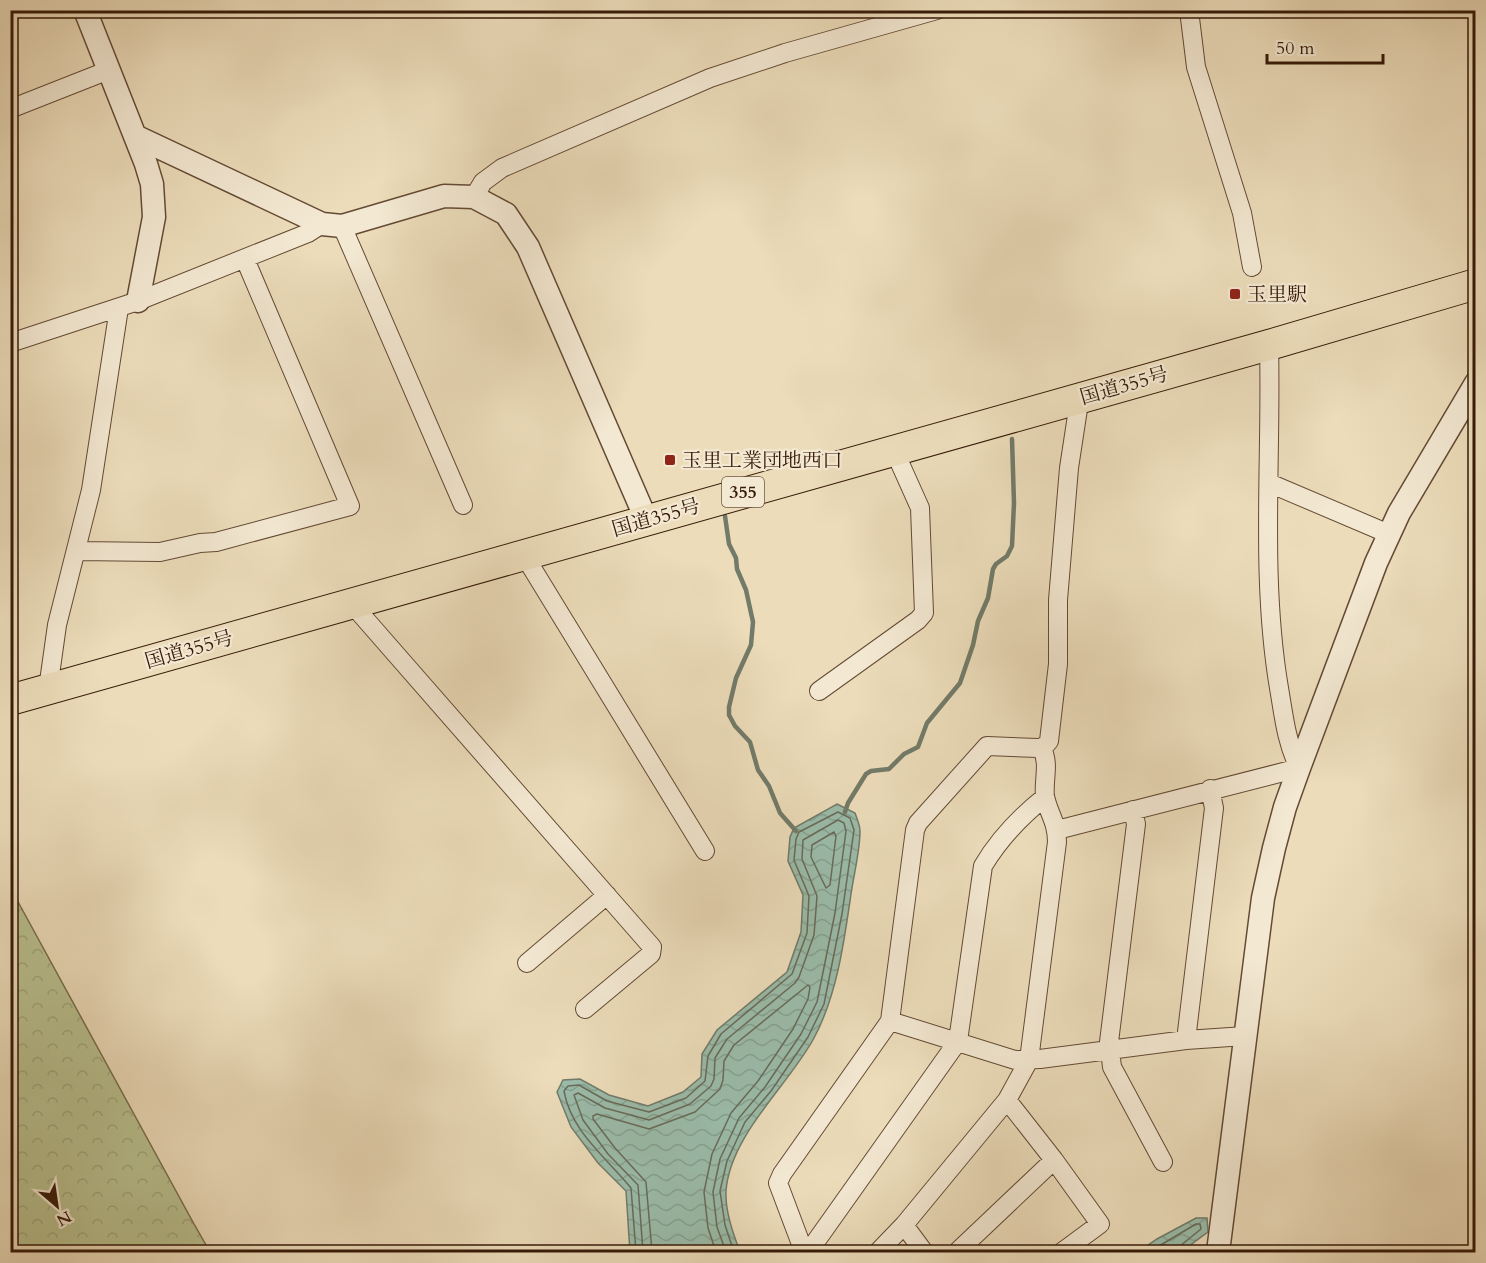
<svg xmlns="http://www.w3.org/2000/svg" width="1486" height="1263" font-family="Cardo,'Noto Serif JP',serif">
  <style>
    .forest { fill: url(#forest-crowns); stroke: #786d4c; stroke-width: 1.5 }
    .water { fill: url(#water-waves); stroke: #727b69; stroke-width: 1.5 }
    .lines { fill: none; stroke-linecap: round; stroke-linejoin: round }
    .shore { stroke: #686b59; stroke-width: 1.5 }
    .stream { stroke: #727b69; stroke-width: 4.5 }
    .minor-casing { stroke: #644a34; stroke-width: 20 }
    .tertiary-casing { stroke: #644a34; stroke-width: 25 }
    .trunk-casing { stroke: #361a08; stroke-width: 32 }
    .minor { stroke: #f3e8d2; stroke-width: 18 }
    .tertiary { stroke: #f3e8d2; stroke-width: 22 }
    .trunk { stroke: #ecdcba; stroke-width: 30 }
    .poi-dot { fill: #8f2418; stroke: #f3e8d2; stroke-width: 2 }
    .labels { text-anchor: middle; stroke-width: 4.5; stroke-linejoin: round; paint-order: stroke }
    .shield { fill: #f3e8d2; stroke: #6f5845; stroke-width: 1.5 }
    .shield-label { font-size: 18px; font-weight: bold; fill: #361a08 }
    .poi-label { font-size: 20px; fill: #361a08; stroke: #f3e8d2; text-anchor: start }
    .street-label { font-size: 20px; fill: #361a08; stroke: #f3e8d2 }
  </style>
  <defs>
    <pattern id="forest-crowns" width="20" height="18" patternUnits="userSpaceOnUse" patternTransform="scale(1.5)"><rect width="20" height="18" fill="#b9c08f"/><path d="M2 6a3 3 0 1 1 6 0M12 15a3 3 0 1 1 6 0" fill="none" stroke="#a0a47a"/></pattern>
    <pattern id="water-waves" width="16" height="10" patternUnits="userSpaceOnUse" patternTransform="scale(1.5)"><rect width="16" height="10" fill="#9abcaa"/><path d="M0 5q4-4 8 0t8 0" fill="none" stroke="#85a191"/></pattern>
  </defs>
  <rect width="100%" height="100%" fill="#ecdcba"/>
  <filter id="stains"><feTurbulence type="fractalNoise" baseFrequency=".00333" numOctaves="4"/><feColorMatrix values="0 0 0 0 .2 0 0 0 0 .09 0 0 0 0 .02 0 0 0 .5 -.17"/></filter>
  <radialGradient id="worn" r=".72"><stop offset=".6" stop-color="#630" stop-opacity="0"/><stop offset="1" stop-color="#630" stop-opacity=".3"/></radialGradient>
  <path class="forest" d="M11,889L194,1224L210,1252H11Z"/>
  <path class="water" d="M837,804L855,813C857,819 860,825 860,831C860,851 854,873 851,894C844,942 837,995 814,1038C788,1086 730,1135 726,1191C725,1211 733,1233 740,1252H630L626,1191L598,1163L571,1127L557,1092L563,1080L580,1079L609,1095L648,1106L683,1092L701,1077L702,1054L717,1030L787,972L801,932L803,895L788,861L790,837L794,828Z
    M1196,1218H1207L1208,1232L1181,1252H1138L1157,1239Z"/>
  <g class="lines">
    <path class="shore" d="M834,832L836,836L830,885L826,888L811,857L812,845Z
      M636,1252L631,1188C607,1158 571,1132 564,1091L568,1086L579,1085L607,1101L649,1112L686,1098L705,1081L708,1056L721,1034L792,974L807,933L809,896L794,860L796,839L799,832L838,812L850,818L854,830L842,914L824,1004L808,1037L771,1091L745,1122L727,1161L720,1191L725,1225L734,1252
      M643,1252L638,1185L608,1154L583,1120L574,1095L578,1093L605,1108L649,1120L690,1104L711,1086L714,1079L715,1058L727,1039L795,983L799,977L814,935L817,896L802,859L803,840L838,820L844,823L846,831L835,913L817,1002L801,1034L765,1087L739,1118L720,1159L713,1192L717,1227L726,1252
      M652,1252L646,1182L615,1148L593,1119V1116L597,1114L649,1129L695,1112L720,1089L723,1080L724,1061L734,1045L808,985L810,987L808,999L793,1029L758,1081L731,1113L712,1154L704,1192L708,1228L716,1252
      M1149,1252L1196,1224H1200L1201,1229L1180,1246L1178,1252"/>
    <path class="stream" d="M725,516L729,544L736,558L737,569L746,590L753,622L751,645L736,678L729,707V715L735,726L750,742L758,770L769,786L780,813L796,831
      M845,812L848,803L866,774L871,771L889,769L904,754L918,747L927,723L960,683L973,645L978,621L988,598L993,569L996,564L1007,556L1012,546L1014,503L1012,439"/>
    <defs>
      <path id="minor" d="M1189,10L1196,67L1242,213L1252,267
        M10,109L109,70
        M474,197L483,182L502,168L710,78L785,53L937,10
        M342,226L463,505
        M10,343L138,301L308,233L322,224
        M1269,483L1389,534
        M77,551L160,552L200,543L216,542L350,506L245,259
        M524,555L705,851
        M352,604L652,947L651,954L585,1009
        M48,689L57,625L91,490L119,308
        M819,691L918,620L924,613L920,508L894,450
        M1133,810L1136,824L1109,1042L1112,1067L1163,1162
        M1057,830L1299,768C1286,741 1284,717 1279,688C1260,575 1272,459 1269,345
        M527,963L607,895
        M890,1021L1015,1060L1040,1059L1186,1040L1245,1036
        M1186,1040L1214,808L1210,789
        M1007,1100L1054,1160L1100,1224L1062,1252
        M904,1225L924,1252
        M803,1250L814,1244L958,1041L983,866C999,839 1020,817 1045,797
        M804,1252L778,1183L782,1174L890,1021L915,830L918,823L987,746L1038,748L1042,749
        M878,1252L904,1225L1007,1100L1029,1060L1057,842C1057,821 1048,813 1045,796C1043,781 1050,764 1042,749L1049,741L1058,664V600L1069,468L1078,409L1077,399
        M957,1252L1054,1160"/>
      <path id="tertiary" d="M85,10L146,164L152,184L154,217L138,301
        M135,136L322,224L342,226L444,196L474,197L506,214L528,247L646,519
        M1218,1252L1263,898L1274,848L1285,807L1299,768L1376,563L1399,513L1476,383"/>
      <path id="trunk" d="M10,700L1269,345L1476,284"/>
    </defs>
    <use href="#minor" class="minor-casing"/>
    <use href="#tertiary" class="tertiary-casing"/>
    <use href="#trunk" class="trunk-casing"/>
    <use href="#minor" class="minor"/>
    <use href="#tertiary" class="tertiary"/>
    <use href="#trunk" class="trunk"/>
  </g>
  <g class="poi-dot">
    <rect x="1229" y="288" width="12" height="12" rx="3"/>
    <rect x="664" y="454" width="12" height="12" rx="3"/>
  </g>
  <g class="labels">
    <rect class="shield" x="722" y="477" width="42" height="30" rx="4.5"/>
    <g class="shield-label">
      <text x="743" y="498">355</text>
    </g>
    <g class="poi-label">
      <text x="1247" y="301">玉里駅</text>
      <text x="682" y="467">玉里工業団地西口</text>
    </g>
    <g class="street-label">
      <text transform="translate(1124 385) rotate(-16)" y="7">国道355号</text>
      <text transform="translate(656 517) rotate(-16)" y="7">国道355号</text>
      <text transform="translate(189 649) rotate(-16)" y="7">国道355号</text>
    </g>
  </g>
  <rect width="1486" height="1263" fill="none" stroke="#ecdcba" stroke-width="36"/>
  <rect x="12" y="12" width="1462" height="1239" fill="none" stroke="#361a08" stroke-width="3"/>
  <rect x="18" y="18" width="1450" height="1227" fill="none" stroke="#361a08" stroke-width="1.5"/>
  <g transform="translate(57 1206) rotate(151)" stroke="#f3e8d2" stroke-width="4.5" paint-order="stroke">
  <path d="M0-4.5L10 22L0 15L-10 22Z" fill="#361a08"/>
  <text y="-9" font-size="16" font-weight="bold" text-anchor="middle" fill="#361a08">N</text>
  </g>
  <path d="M1267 54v9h116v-9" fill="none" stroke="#361a08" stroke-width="3"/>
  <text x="1276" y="54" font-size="18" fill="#361a08" stroke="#f3e8d2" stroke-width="4.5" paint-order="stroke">50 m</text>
  <rect width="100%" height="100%" filter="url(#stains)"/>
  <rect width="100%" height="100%" fill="url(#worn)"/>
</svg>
